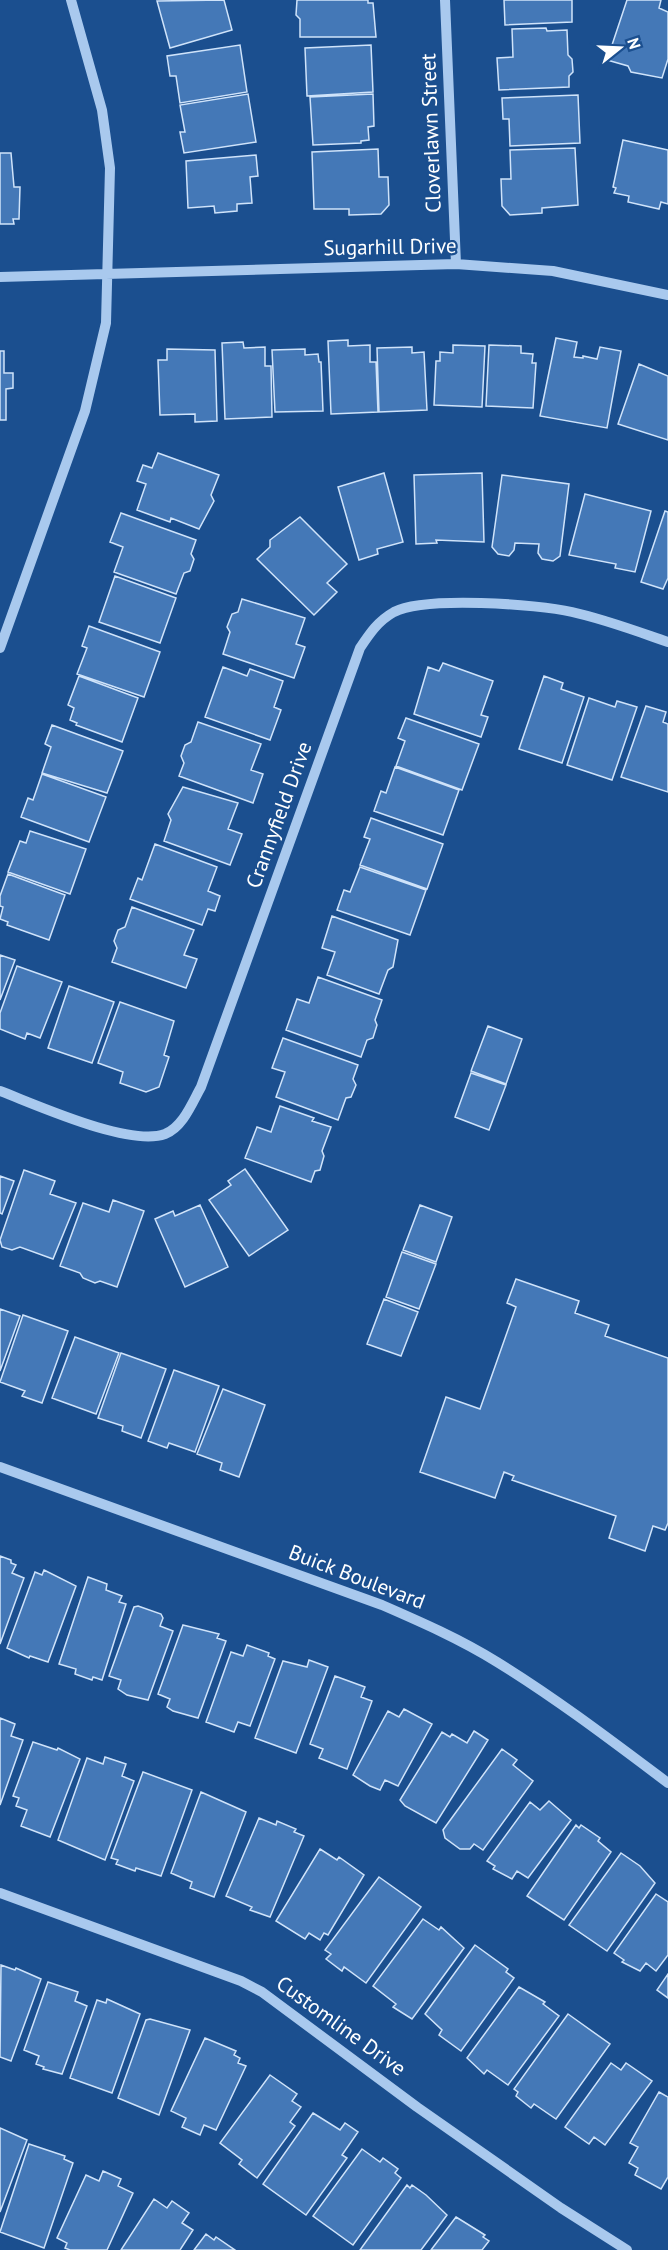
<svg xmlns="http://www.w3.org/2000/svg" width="668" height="2250" font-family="'PT Sans',sans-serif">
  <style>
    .building { fill: #4478b7; stroke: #cfe3fa; stroke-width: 1.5 }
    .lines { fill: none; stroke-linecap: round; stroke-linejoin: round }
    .minor { stroke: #a9c9ee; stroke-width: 10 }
    .labels { text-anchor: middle; stroke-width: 4.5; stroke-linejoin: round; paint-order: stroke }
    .street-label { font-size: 21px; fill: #fff; stroke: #1b4f8f }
  </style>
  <rect width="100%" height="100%" fill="#1b4f8f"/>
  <path class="building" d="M224,0L232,30L170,48L157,1Z
    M368,0V3H373L376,37H300V19L296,15L297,0Z
    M504,0H572V22L505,25Z
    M627,0H661L659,8L668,12V59L662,78L631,72L628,66L607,60Z
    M546,28L547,31L567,30L568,55L572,59L573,72L569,76V87L499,90L497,58L513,57L512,29Z
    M240,45L247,92L180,103L176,76H170L167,56Z
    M371,45L373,92L307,96L305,48Z
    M248,94L256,142L184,153L180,132H185L180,105Z
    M373,94L374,126L368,127L369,140L361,141V143L313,145L310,97Z
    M578,95L580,143L510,146L509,119H503L502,98Z
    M623,140L668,150V204L661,202L659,209L628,202L629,196L614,193L616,188L613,187Z
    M575,148L578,205L542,208V213L510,215L502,206L501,179H511L510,150Z
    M378,149L379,177H388L389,205L381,214L349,215V209H314L312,152Z
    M0,153H11L14,187H20L19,219H13L14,224H0Z
    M256,155L258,176L250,177L252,203L237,204V211L215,213L214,206L188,208L186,161Z
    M556,338L577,342L574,357L583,358V356L597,359L600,347L621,351L607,428L540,416Z
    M348,340V346L370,345V362H376L378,412L331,414L328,341Z
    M243,342L244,348L265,347V366H271L272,417L225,419L222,343Z
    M453,345L485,346L482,407L434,405L436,361H440V352L453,353Z
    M489,345L521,346V353L533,354L532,363H536L533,408L486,406Z
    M412,347V353L424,352L427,410L379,412L377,348Z
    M167,349L215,350L217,421L195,422V414L160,415L158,360H167Z
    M305,349V355L318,354L319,362H321L323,411L275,412L272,350Z
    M0,351H4V373H13V388L6,389V420H0Z
    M639,364L668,376V440L618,424Z
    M158,453L219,475L211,495L214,501L199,529L171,518L170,522L137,510L146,484L137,481L143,465L152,468Z
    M384,473L403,542L377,549L378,554L359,560L338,487Z
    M482,473L484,542L436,540L437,543L416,544L414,475Z
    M502,475L569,484L560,556L553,561L542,559L538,553L539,544L515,543L514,550L509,556L498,554L492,547Z
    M585,494L651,511L635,572L615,568L616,564L569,555Z
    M665,511L668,512V578L663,589L641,582Z
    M121,513L196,540L191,554L194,559L190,571L184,573L176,594L114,572L123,547L110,542Z
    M300,517L347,564L327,583L337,592L314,615L257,559L270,547V540Z
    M115,576L176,598L160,643L99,622Z
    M242,599L305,618L296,644L305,647L294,678L223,654L230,632L227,627L232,614L238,612Z
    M89,626L160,652L144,697L77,674L87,648L82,646Z
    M443,663L493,681L481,715L488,717L481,737L414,714L428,667L439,671Z
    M223,667L247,676L250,669L283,681L274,707L281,710L270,740L205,717Z
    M79,676L138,698L122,742L76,725L77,723L70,720L74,708L68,705Z
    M544,676L563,683L561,689L584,697L562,763L519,749Z
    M589,698L615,707L617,701L637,707L612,780L567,765Z
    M646,706L666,712L663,722L668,724V792L621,777Z
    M406,718L479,744L462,790L396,766L405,741L398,738Z
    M198,722L261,744L251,770L263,774L253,803L179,776L184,763L181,756L185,745L191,742Z
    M52,725L123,751L107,793L42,773L51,747L45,744Z
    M395,767L459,790L443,835L374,811L381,791L386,793Z
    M42,774L106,797L89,842L21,817L28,798L33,800Z
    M183,787L238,803L228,829L242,834L230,865L164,841L171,820L168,814Z
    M371,818L443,844L427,889L360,865L370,839L364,837Z
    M30,831L86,849L70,894L8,872L20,841L26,843Z
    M155,844L217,867L208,891L220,896L215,911L208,909L202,925L130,899L138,878L142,880Z
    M360,867L426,890L410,935L337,910L344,890L350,892Z
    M8,874L65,895L49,940L7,925L8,922L0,919L3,907L0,906V896Z
    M132,907L194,930L184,955L197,959L186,988L112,962L117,948L114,941L118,930L125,927Z
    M332,916L398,940L393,967L388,970L379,994L327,975L335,952L322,948Z
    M0,955L15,960L0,1000Z
    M17,966L62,982L40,1038L27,1033L25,1039L0,1029V1013Z
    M318,977L382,1000L375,1020L377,1025L373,1038L367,1040L361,1057L286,1030L297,999L309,1003Z
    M69,986L114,1002L92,1063L48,1048Z
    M120,1002L174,1021L164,1055L169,1057L159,1087L146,1092L120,1083L123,1072L98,1063Z
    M488,1026L522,1039L506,1084L471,1071Z
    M283,1038L358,1065L353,1079L356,1085L351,1097L346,1098L338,1120L276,1097L285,1072L272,1068Z
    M471,1073L506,1085L489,1130L455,1117Z
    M280,1106L314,1118L312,1121L331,1127L322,1151L324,1156L320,1170L315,1171L311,1182L245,1158L257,1127L271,1132Z
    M245,1169L288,1230L249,1256L209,1200L231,1185L228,1181Z
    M24,1170L55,1181L50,1194L76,1203L53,1259L20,1247L12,1250L2,1247L0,1240Z
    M0,1176L14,1181L2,1214L0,1213Z
    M113,1200L144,1211L117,1287L100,1281L95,1283L83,1278L80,1273L60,1266L83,1203L109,1212Z
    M200,1205L228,1267L185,1287L155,1219L173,1211L175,1216Z
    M420,1205L452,1217L436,1262L403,1250Z
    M402,1252L436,1264L419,1309L386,1297Z
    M516,1279L579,1301L575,1313L609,1325L605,1336L668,1358V1523L665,1530L653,1526L645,1551L609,1538L616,1516L512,1480L514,1476L504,1472L495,1498L420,1472L446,1397L480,1409L516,1307L507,1303Z
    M384,1299L418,1312L401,1356L367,1344Z
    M0,1309L20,1316L0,1371Z
    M23,1315L68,1331L42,1403L22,1396L25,1391L0,1382Z
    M75,1337L119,1353L96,1414L52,1398Z
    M121,1353L166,1369L141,1438L122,1431L123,1426L98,1418Z
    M174,1370L219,1386L195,1452L169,1443L167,1448L148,1441Z
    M223,1389L265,1405L239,1477L220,1470L222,1463L197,1454Z
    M0,1556L11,1560V1563L16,1565L12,1573L24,1578L0,1644Z
    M44,1570L76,1586L48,1662L30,1656L29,1658L7,1648L35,1572L42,1575Z
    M88,1577L107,1584L106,1590L122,1596L119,1602L126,1604L102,1680L93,1677L92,1680L75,1674L76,1669L59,1664Z
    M138,1606L161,1614L163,1618L160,1626L173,1631L148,1700L127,1695L118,1689L121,1680L109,1676L134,1607Z
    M183,1625L219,1634L217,1638L226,1641L198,1718L173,1711L167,1707L170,1699L158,1694Z
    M247,1645L269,1653L268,1656L275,1659L250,1726L238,1722L234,1732L206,1722L231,1652L243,1656Z
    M309,1660L328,1667L296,1753L255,1738L283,1661L307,1667Z
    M335,1676L365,1687L361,1697L372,1701L347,1769L319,1758L323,1749L310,1744Z
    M404,1709L432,1724L398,1786L385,1780L380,1790L370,1786L353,1775L388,1711L399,1717Z
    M0,1718L15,1724L11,1736L23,1740L0,1805Z
    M474,1731L488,1740L436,1823L405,1806L400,1800L442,1732L450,1737L452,1734L467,1743Z
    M33,1742L57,1750L58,1748L80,1759L50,1837L21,1826L27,1810L16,1806L19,1798L13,1796Z
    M502,1749L517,1760L513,1765L533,1781L483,1850L474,1844L470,1849H460L445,1838L443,1830Z
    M105,1757L126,1764L122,1776L134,1781L105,1860L58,1840L87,1758L103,1764Z
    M143,1772L192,1790L161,1876L136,1868L135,1871L116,1864L118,1860L111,1858Z
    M201,1792L246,1812L214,1897L190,1888L192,1882L171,1873Z
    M549,1801L571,1820L528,1878L517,1871L512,1879L493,1869L495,1866L487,1861L530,1802L540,1810Z
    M259,1818L276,1825L277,1821L296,1829L294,1832L304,1836L270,1917L250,1910L252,1907L226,1896Z
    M576,1825L579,1828L581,1825L600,1838L598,1841L611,1852L564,1920L527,1896Z
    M320,1849L337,1860L339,1857L364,1875L328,1935L324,1933L320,1940L309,1933L305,1939L276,1921Z
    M621,1853L640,1866L655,1883L607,1951L569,1925Z
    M379,1877L421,1907L366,1983L344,1967L342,1971L326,1959L331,1954L325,1950Z
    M656,1894L668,1902V1955L656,1971L646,1963L640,1971L622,1962L624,1960L614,1953Z
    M423,1919L439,1930L441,1927L464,1948L412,2019L393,2007L396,2004L373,1986Z
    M475,1945L508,1969L506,1972L514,1978L461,2051L439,2035L442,2030L425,2014Z
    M1,1965L15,1970L16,1968L41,1979L11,2061L0,2057Z
    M668,1974V1998L657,1990Z
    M48,1982L78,1992L75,2001L87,2006L62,2074L43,2069L44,2067L36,2064L39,2056L24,2050Z
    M519,1987L545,2002L543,2004L559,2016L508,2085L487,2070L484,2074L467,2058Z
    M107,1999L140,2014L112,2093L70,2078L97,2000L106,2003Z
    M568,2014L610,2044L556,2119L534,2104L531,2108L516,2096L518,2092L514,2089Z
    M150,2019L190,2030L159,2115L118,2098L146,2020Z
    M205,2038L236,2051L234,2055L240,2058L238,2063L246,2066L216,2130L204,2125L200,2135L182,2127L186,2118L171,2111Z
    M611,2063L621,2070L626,2063L652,2081L605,2145L594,2137L589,2144L565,2127Z
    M270,2075L297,2094L292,2101L301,2107L290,2122L295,2126L257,2178L239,2164L242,2160L220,2143Z
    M659,2092L668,2097V2177L661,2189L635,2175L638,2168L629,2163L638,2147L630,2143Z
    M313,2113L340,2130L345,2123L358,2132L342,2155L347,2158L306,2215L263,2184Z
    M0,2128L27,2140L0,2212Z
    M29,2144L65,2156L64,2159L73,2163L44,2248L0,2232Z
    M362,2149L380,2162L383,2158L398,2169L395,2173L401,2178L353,2245L313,2216Z
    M103,2171L121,2179L118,2186L133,2193L107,2250H70L65,2248L67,2243L57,2238L86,2175L99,2181Z
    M407,2185L410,2188L412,2185L426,2195L447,2215L421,2250H360Z
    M154,2199L167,2208L172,2201L189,2213L182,2223L193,2230L180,2250H121Z
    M456,2217L485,2235L483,2237L489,2241L482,2250H431Z
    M206,2234L214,2240L216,2237L235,2250H194Z"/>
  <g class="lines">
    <path class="minor" d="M445,0L456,264
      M0,277L456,264L553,271L668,295
      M0,648L85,411L106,323L110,168L102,110L71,0
      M0,1091C37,1105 129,1147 165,1134C183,1127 192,1103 201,1087L360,648C370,633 378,621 394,612C424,596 537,604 572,612C604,619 636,631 668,642
      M0,1467L382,1605C421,1622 460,1639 497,1662C557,1699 612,1741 668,1783
      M0,1893L241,1981L262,1992L417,2107L561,2208L627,2250"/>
  </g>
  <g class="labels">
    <g class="street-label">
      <text transform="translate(431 133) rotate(-92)" y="7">Cloverlawn Street</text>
      <text transform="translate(390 247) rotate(-1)" y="7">Sugarhill Drive</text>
      <text transform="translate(279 815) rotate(-70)" y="7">Crannyfield Drive</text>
      <text transform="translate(357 1577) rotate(21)" y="7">Buick Boulevard</text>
      <text transform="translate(341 2026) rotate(36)" y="7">Customline Drive</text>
    </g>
  </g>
  <g transform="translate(620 48) rotate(72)" stroke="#1b4f8f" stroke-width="4.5" paint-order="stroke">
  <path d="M0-4.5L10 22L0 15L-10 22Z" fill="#ffffff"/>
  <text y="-9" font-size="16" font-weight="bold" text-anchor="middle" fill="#ffffff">N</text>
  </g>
</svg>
